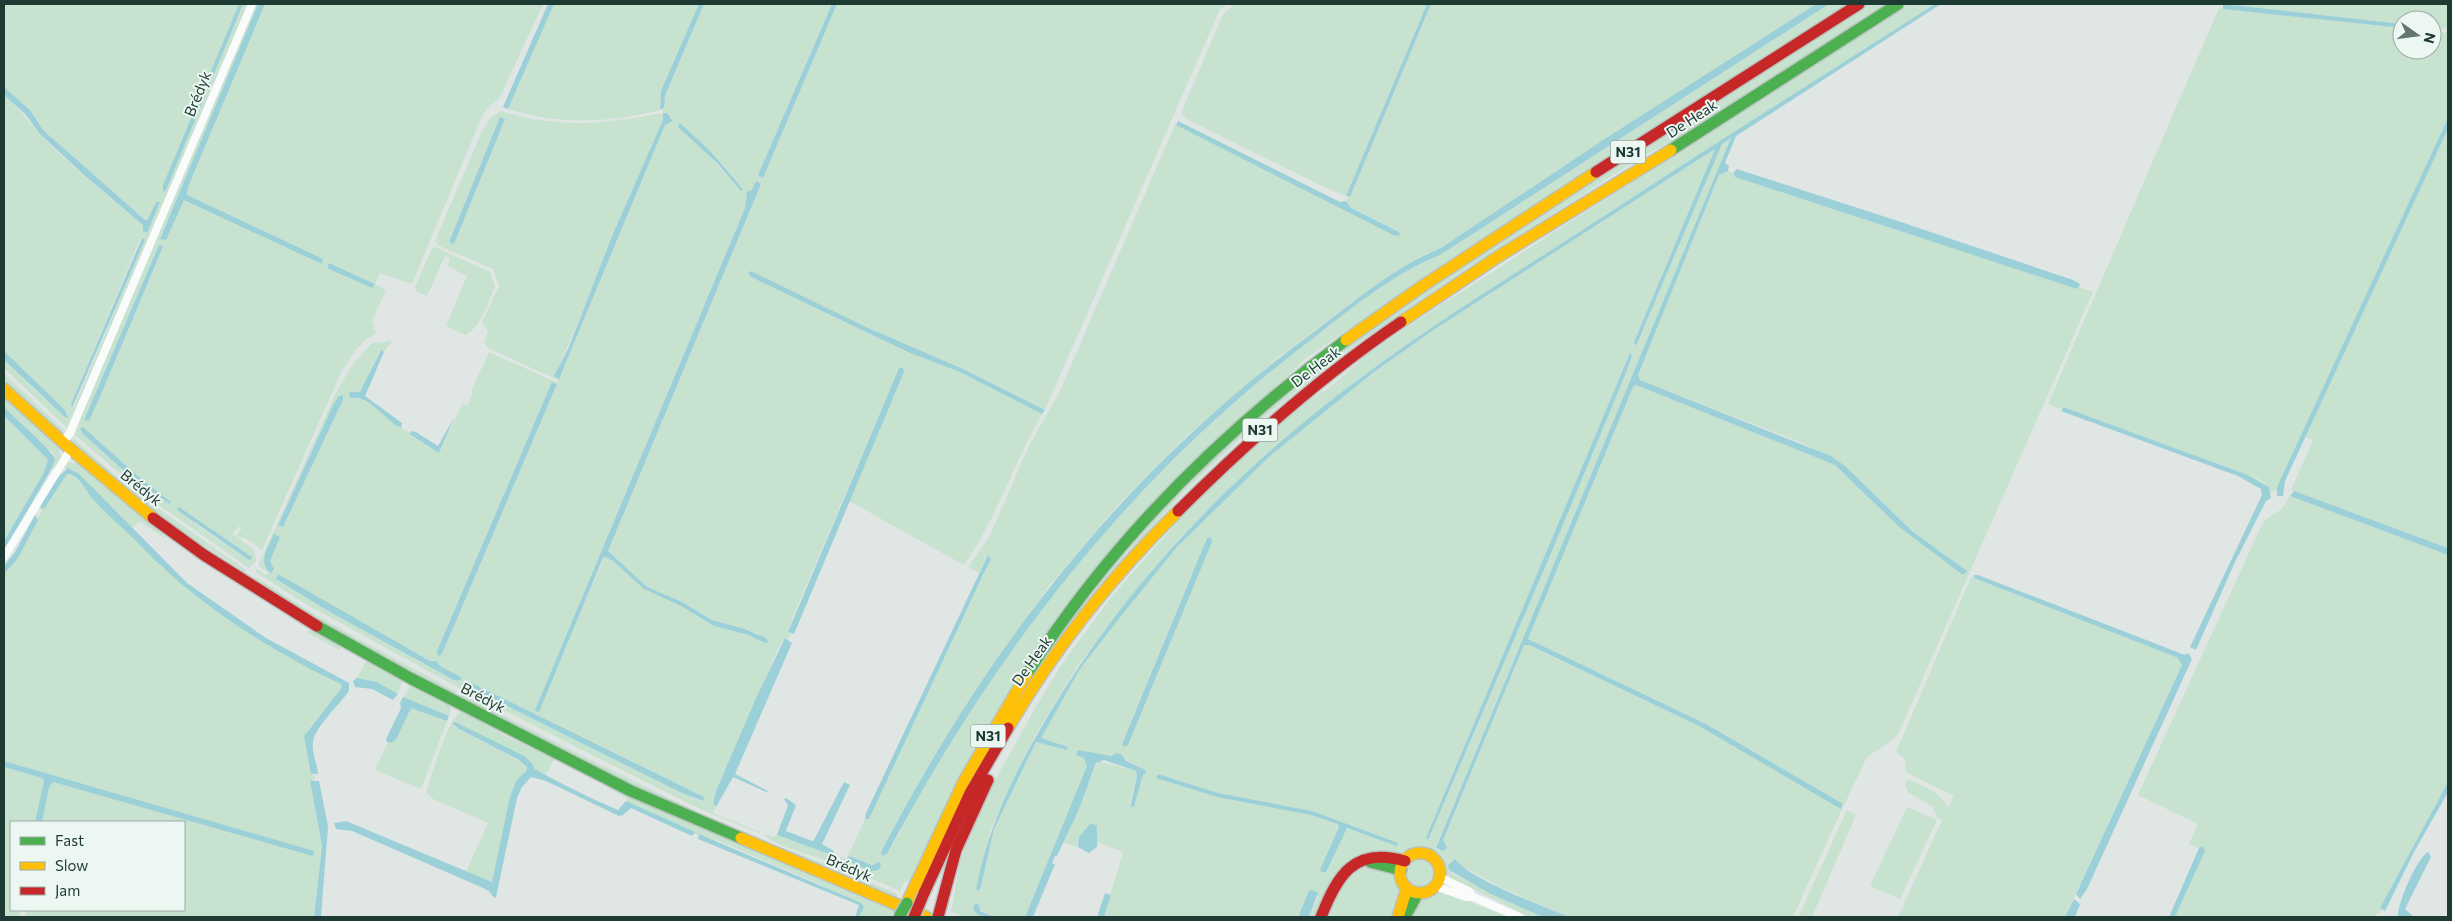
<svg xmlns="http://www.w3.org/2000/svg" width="2452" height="921" font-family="Commissioner,sans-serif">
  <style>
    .green { fill: #c7e2cf; fill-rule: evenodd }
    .water { fill: #9cd0d9 }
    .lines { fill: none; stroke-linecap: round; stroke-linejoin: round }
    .fast-casing { stroke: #b9c3bf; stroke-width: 14 }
    .slow-casing { stroke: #b9c3bf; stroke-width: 14 }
    .jam-casing { stroke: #b9c3bf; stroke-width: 14 }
    .street { stroke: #fafbfb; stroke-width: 8 }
    .fast { stroke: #4caf50; stroke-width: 11 }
    .slow { stroke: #ffc107; stroke-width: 11 }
    .jam { stroke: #c62828; stroke-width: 11 }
    .fast-bridge-casing { stroke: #bac4c0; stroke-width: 14; stroke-linecap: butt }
    .jam-bridge-casing { stroke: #bac4c0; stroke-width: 14; stroke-linecap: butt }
    .fast-bridge { stroke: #4caf50; stroke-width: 11 }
    .jam-bridge { stroke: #c62828; stroke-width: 11 }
    .labels { text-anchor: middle; stroke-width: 4; stroke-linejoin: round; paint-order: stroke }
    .shield { fill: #edf7f2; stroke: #5b736c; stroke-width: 1 }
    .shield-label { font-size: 14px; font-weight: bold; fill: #1d3a33 }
    .street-label { font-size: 15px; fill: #1d3a33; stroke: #edf7f2 }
  </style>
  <rect width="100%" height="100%" fill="#e0e6e3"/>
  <path class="green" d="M4,4H239L163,185L164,191L243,4H250L67,428L4,368V360L44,399L68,417L65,410L4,351V95C19,109 28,120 41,135C72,168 109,196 143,225V231L156,202L148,219L145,220L43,130L30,110L4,87ZM140,239L145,240L74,407H72L71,404Z
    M254,4H258L160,239L184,200L324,261L187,196L188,187L265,4H543L500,97L486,110L482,116L412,284L380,273L375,284L386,290L372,321L376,334C359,340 348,361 339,377L262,550L244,537L242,539L236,535L242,528L239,526L233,534L254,550L256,561L249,568L146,496L75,435L80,418ZM161,246L163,248L100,397L89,421L84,420ZM330,263L375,284L327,267ZM87,431L140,478L171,502L170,504L132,478L83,434ZM177,509H182L252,557L251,561L202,529Z
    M554,4H699L659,106L660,110C610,123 557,125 508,109Z
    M704,4H832L758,175L763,178L837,4H1228L1220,9L1045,410L963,369L866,327L751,271L749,273L751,277L910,353L960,372L1042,414C1013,464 997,518 964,565L849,501L904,372V370L899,368L792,619L789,639L785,638L779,647L716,791L713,802L716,806L713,813L760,832L759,833L702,810L463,690L297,599L256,572V569L266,575L268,572L258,566L336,393L353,364L372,343L392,341L384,352L381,350L379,352L360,393H349L350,398C367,397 387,415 398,427L409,432V435L439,453L462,404L467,406L473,393L471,392L489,352L558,383V380L490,349L484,343L488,331L482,322L499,286L493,269L437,245L435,241L482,131L490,118L501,111C559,129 604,124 663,113V120L555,376L559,378L665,125L673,119L666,112L664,113L662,109L664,108L663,102ZM500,118L505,120L449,242ZM702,148L711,152L743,188L739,189ZM756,181L761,184L608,551L647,587L712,620L758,633L765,643L748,635L714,626L681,606L644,589L613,561L606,557L604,558L539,711L537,712L535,710L745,208L747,193L752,190ZM553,382L557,384L442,654L437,651ZM344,397L343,400L283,527L278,524L316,442ZM278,574L353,619L461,677L422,663L276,577ZM472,683L700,795L702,802L473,689Z
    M1235,4H1427L1346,196L1322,186L1189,120L1181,113L1223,14Z
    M1431,4H1816L1603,140L1441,248L1423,255L1381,281L1280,356L1189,434L1117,506L1049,586L1026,619L924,773L881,852L884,856C896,844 903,824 911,809C930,774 951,739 973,705C1067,562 1182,438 1318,334C1356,305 1396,273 1440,255L1829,4H1848L1334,339L1305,359L1148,509L909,882L905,880L900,891L839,865L841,856L871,871L874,865L848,856L865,819H869L991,559L990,556H987L979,573L968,567L989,537L1029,446L1060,391L1176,122V125L1395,236L1399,232L1351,208L1346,201L1350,197Z
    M1869,4H1888L1677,138L1640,158L1469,267L1345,352L1250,429L1185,491L1127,554L935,852L1085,602L1146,529L1211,462L1288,393L1393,313L1638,152Z
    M1910,4H1935L1602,217L1396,352L1354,382L1202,515L1175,544L1115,617L1077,667L1035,736L991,828L976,890H980L994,829L1036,742L1067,750L1068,747L1040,738L1080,669L1116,621L1177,547L1270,456L1374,372L1432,331L1715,149L1634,342L1636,346L1722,144L1732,138L1436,848L1440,851L1446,848L1443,840L1524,645H1528L1699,726L1842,809L1793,917H1569L1502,888L1451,860L1448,865L1453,874L1543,917H1529L1449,877L1438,857L1429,851L1422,850L1404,854L1380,852L1360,857L1316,917H1309L1318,897L1309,891L1298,917H1104L1123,852L1098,842L1095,833L1097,826C1087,830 1077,834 1078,847L1063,843L1098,761L1136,771L1137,776L1129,806L1132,809L1144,774L1117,753C1112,758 1089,755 1080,756L1086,760L1087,766L1025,917H995L979,909L974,911L984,917H966L951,912L959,867L967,841L993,784L1034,710L1062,664L1112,596L1196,501L1247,452L1305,403L1329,388L1368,354L1433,310ZM1630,353L1632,357L1626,373L1555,544L1428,840L1426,837L1430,828ZM1207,538H1211L1212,542L1128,745L1124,746L1122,743ZM1158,774L1218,793L1312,811L1350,829L1345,830L1321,870L1339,827L1338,824L1311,815L1217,797L1157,778Z
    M2221,4H2448V29L2432,27V20H2402V24Z
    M2219,8L2402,28V50H2432V31L2448,33V118L2276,491L2270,492C2267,482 2257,478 2248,475L2063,407L2060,409L2048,404Z
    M2448,129V548L2291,490L2313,440L2305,437Z
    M1728,171L1733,173L1735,177L2078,289L2079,287L2093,292L1900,730L1894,739L1867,757L1844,805L1706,724L1528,639L1633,387L1636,385L1835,465L1898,526L1966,570L1912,531L1845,466L1805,444L1640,380L1638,375L1719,175Z
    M435,247L490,272L495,286C488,302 482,327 465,335L446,326L467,276L448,266L450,258L445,256L427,296L416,291L415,287L432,248Z
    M4,374L65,431L59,432L54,429L4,382Z
    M4,394L58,444L61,458L54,469L52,468L55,458L54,454L4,407Z
    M4,416L48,460L43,474L4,541Z
    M73,438L133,491L246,570L245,572L169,523L72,444Z
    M68,462L81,464L147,518L166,539L139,521L133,528L72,469H64L40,506L44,509L67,474L77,479L102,509L126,529L164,569L263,640L342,684V687L307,731L312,775H314L315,780L310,782L322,846L314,917H25L26,910H184V822H42L49,788L53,782L314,853L4,761V574C20,554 29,532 42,510L37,507L64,464Z
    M2290,496L2448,555V782L2380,908L2382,909L2379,914L2377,913L2375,917H2175L2186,893L2200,847L2199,848L2189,844L2198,824L2138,795L2258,533L2265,520L2282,509Z
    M256,577L304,608L357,638L355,643L307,616L255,578Z
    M1971,577L2178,658L2182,665L2065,917H1898L1942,820L1937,818L1933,807L1908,792L1905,784L1908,779C1924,787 1940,791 1948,808L1954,796L1906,772L1905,759L1896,752Z
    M310,628L340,645L339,650L308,633Z
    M359,639L414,669L411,673L356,644Z
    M367,660L396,676L402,681L398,694L377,682L357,678Z
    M415,669L457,692L452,694L412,674Z
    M410,686H415L446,701L451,708L449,716L403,697Z
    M461,694L601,765L598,769L461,699Z
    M411,708L447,721L421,789L375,770L388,742L396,740L408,709Z
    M463,711L503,735L554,759L546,775L533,769L530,761L455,722L454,726L459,729L518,759L527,767V770L517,781L510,796L492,882L466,872L488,823L433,799L426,792C432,776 448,715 463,711Z
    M602,765L701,814L699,816L600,770Z
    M4,767L42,778L44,781L35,822H11V910H21L20,917H4Z
    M612,785L701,827L895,909L892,917H859L864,907L817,883L719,841L694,834V832L627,802V798L608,787Z
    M1907,807L1937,820L1900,899L1870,886Z
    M1847,810L1856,815L1812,917H1798Z
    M764,834L773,837L777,835L832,855L835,854L831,862C817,857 771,845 764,834Z
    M764,841L828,865L826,870L765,844Z
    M1407 873a13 13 0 1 1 26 0a13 13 0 1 1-26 0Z
    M1368,867L1394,872C1404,887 1398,901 1394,917H1325C1335,895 1342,873 1368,867Z
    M839,869L898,894L896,900L837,874Z
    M1439,892L1468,901L1509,917H1409L1419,899Z"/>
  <path class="water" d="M239,4H243L166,190L163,192V185Z
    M258,4H265L188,187L187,195L323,259L322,264L184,200L166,240L160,239Z
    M548,4H554L508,109L503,107Z
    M699,4H704L665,96L664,108L660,110L661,91Z
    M832,4H837L763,178L758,175Z
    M1427,4H1431L1350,197L1346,196Z
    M1816,4H1829L1440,255C1393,274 1352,308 1312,339C1128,479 995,651 887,854L882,856L881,852C991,642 1123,472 1315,331C1355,301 1394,267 1441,248L1603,140Z
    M1935,4H1941L1736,136L1725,163L1729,166L1728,171L1719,175L1638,375L1640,380L1831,456L1845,466L1912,531L1967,571L1963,575L1898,526L1835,465L1636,385L1633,387L1528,639L1706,724L1843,804L1841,809L1699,726L1529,645H1524L1443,840L1447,848L1443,851L1436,848L1731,138L1722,144L1636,346L1634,342L1715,149L1432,331L1374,372L1270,456L1177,547L1117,621L1080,669L1041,738L1068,747L1067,750L1036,742L994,829L980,890H976C988,824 1019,763 1054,706C1131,579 1236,471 1355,382C1428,327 1507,279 1584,229C1700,153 1818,79 1935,4Z
    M2223,4L2402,24V28L2223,9Z
    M4,87L30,110L43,130L145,220L148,219L156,202H160L147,233L143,231V225L84,175L40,134L26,115L4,95Z
    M663,113H667L673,121L665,125L559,379L554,376L568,349L613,234L663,120Z
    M500,117L505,119L454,244L449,242Z
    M2448,118V129L2285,481L2283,496H2277V487Z
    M1178,121L1340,202L1346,201L1351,208L1399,232L1400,235L1395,236L1176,125Z
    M680,123L711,152L743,189L741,191L717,163L678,127Z
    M1737,169L1898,221L2073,280L2080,284L2078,289L2074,288L1735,177L1733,173Z
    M756,181L761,184L608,551L647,587L682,602L712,620L745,629L766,638L768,642L765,643L748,635L714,626L681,606L644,589L613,561L606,557L603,558L539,712H537L535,710L745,208L747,192L752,190Z
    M142,238L145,240L72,408L71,404Z
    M159,245L163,247L100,397L89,421L84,420Z
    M329,263L375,284L372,288L327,268Z
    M751,271L866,327L963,369L1045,410L1042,414L960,372L910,353L751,277L748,273Z
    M381,350L384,352L365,396L402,423L401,428C385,421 371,395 350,398L349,392H360Z
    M4,351L65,410L68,417L66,418L4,360Z
    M1630,353L1632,356L1626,373L1555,544L1428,840L1426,838L1430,828Z
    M899,368H903L904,372L794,634L788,632Z
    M552,382L557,384L442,654L438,656L437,651Z
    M343,395V400L283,527L278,525L334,403L339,396Z
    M4,407L45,446L55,458L52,468L4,551V541L43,474L48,460L4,416Z
    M2063,407L2248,475L2269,487L2271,498L2266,501L2235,562L2196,650L2190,647L2262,495L2261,489L2238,476L2061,411Z
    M455,416L439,453L409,434L412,431L416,432L438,446Z
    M83,427L140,478L171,502L170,504L132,478L83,434L80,428Z
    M68,468L79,474L187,583L266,638L349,683V691C340,704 313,729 313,743C312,754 317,763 318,774H311L304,736L342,687L341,684C272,652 195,603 142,547C126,530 106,515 91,497C84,488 79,475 67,474L44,509L40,507L56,479Z
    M2294,491L2448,548V555L2290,496Z
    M179,507L252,557V559L249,560L177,510Z
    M35,515L38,520L18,558L4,574V566L15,552Z
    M274,534L280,537L270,561L274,569L271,573C257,562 268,548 274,534Z
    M1211,537L1212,542L1128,745L1124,747L1122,744L1207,538Z
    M988,555L991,559L984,573L869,819H865L866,813Z
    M278,574L430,661H436L440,666L461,677V679L458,681L454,680L330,612L276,579Z
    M1974,575H1978L2185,655L2188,653L2192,659L2087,889L2080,899L2076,894L2182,665L2178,658L1974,578Z
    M785,638L792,643L735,774L768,791L766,792L733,777L716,807L713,803L716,791L757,696Z
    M357,678L377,682L398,694L393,700L372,689L355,687L353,681Z
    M470,682L700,795L704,797L703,801L682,793L473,689L468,685Z
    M403,697L449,716L447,721L411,708L396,740L390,743L386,741L387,737L401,708L400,703Z
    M455,722L524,756L532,763L534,769C561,783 589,798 618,810L626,801L628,802L695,832L692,836L631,808L623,815L619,816L546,781L531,777L522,787L517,798L496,897L494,898L489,891L481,887L352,831L336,829L334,823L346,821L492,882L510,796L517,780L527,770V767L518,759L459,729L452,723Z
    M1078,750L1111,756L1117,753L1122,755L1126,761L1145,770L1146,773L1143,775L1134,806L1130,808L1137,776L1136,771L1104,760L1096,763L1079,809L1057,856H1055L1052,863L1055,864L1033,917H1025L1087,766L1084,758L1076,755Z
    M4,761L314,851L313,856L53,782L49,788L42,822H35L44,781L42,778L4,767Z
    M1158,774L1218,793L1312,811L1398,843L1397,846L1347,828L1326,872H1322L1320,870L1339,827L1338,824L1311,815L1217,797L1156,778Z
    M310,781H319L328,826L321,917H314L322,846Z
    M844,782L850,785L822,844L834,851L832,855L777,835L788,805L784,799L786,798L796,805L786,831L812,841L814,840Z
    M2448,782V792L2414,852L2385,911L2380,908Z
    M1091,823L1097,826C1096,834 1098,839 1097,847L1089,853L1078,847L1079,837Z
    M699,834L859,902L862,904L864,907L859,917H855L859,905L698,839Z
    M2202,846L2205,851L2175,917H2169L2199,848Z
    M2428,852L2431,857L2405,909L2414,917H2398C2397,904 2417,858 2428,852Z
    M849,856L872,865L879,862L881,865L878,870L871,871L846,860Z
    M1455,859C1469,879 1543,906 1569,917H1543L1491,894L1449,870L1448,865Z
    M1312,890L1318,893L1309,917H1298L1309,891Z
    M1105,893L1111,895L1104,917H1097Z
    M2074,899L2080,904L2075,917H2065Z
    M975,903L979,905L980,911L995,917C987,917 977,918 973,909Z"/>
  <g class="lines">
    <defs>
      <path id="fast" d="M1671,150L1898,4
        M317,626L410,678L631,791L741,838
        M1027,674C1109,544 1222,432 1346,340
        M1370,862L1401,870
        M1405,917L1418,893"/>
      <path id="slow" d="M1401,322L1499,256L1671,150
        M1346,340L1424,285L1596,172
        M4,389L67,446L153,518
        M1008,728C1054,649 1113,575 1178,511
        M741,838L926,917
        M1400 873a20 20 0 1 1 40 0a20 20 0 1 1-40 0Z
        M907,903L964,781L1027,674
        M1398,917L1407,888"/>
      <path id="jam" d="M1596,172L1859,4
        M1178,511C1247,442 1320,377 1401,322
        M153,518L204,555L317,626
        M924,893L970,793L1008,728
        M938,917L956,850L988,780
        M1321,917C1337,876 1354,846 1405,861"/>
    </defs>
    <use href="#fast" class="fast-casing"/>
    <use href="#slow" class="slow-casing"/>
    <use href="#jam" class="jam-casing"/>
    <path class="street" d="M63,442L70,433L252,4
      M4,557L71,449
      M1439,877L1469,891L1473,897
      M1435,886L1466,897H1473L1519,917"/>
    <use href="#fast" class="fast"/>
    <use href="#slow" class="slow"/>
    <use href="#jam" class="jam"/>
    <defs>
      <path id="fast-bridge" d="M899,917L907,903"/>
      <path id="jam-bridge" d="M914,917L924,893"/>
    </defs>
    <use href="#fast-bridge" class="fast-bridge-casing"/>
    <use href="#jam-bridge" class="jam-bridge-casing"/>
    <use href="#fast-bridge" class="fast-bridge"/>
    <use href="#jam-bridge" class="jam-bridge"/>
  </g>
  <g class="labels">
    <g class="shield">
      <rect x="1610.5" y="140.5" width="35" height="23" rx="4"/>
      <rect x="1242.5" y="418.5" width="35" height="23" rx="4"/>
      <rect x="970.5" y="724.5" width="35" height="23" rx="4"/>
    </g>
    <g class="shield-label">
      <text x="1628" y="157">N31</text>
      <text x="1260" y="435">N31</text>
      <text x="988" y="741">N31</text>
    </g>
    <g class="street-label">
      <text transform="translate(198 94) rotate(-68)" y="5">Brédyk</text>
      <text transform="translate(1692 119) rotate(-33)" y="5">De Heak</text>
      <text transform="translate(1316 367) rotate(-37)" y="5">De Heak</text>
      <text transform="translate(141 488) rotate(39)" y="5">Brédyk</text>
      <text transform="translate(1032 661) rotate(-55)" y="5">De Heak</text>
      <text transform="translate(483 698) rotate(27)" y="5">Brédyk</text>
      <text transform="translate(849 868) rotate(23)" y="5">Brédyk</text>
    </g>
  </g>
  <rect width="2452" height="921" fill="none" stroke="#1d3a33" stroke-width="10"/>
  <rect x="10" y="821" width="175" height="90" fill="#edf7f2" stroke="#9aaba6"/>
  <rect x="20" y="837" width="25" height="8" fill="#4caf50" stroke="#9aaba6"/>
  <text x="55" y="846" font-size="15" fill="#1d3a33">Fast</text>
  <rect x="20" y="862" width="25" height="8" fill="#ffc107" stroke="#9aaba6"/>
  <text x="55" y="871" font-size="15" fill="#1d3a33">Slow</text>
  <rect x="20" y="887" width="25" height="8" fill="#c62828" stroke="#9aaba6"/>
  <text x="55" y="896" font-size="15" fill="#1d3a33">Jam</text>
  <g transform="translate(2417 35) rotate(104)"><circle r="24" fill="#edf7f2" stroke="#9aaba6"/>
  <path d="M0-4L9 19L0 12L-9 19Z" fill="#617671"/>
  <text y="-8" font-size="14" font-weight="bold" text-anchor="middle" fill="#1d3a33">N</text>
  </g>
</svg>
